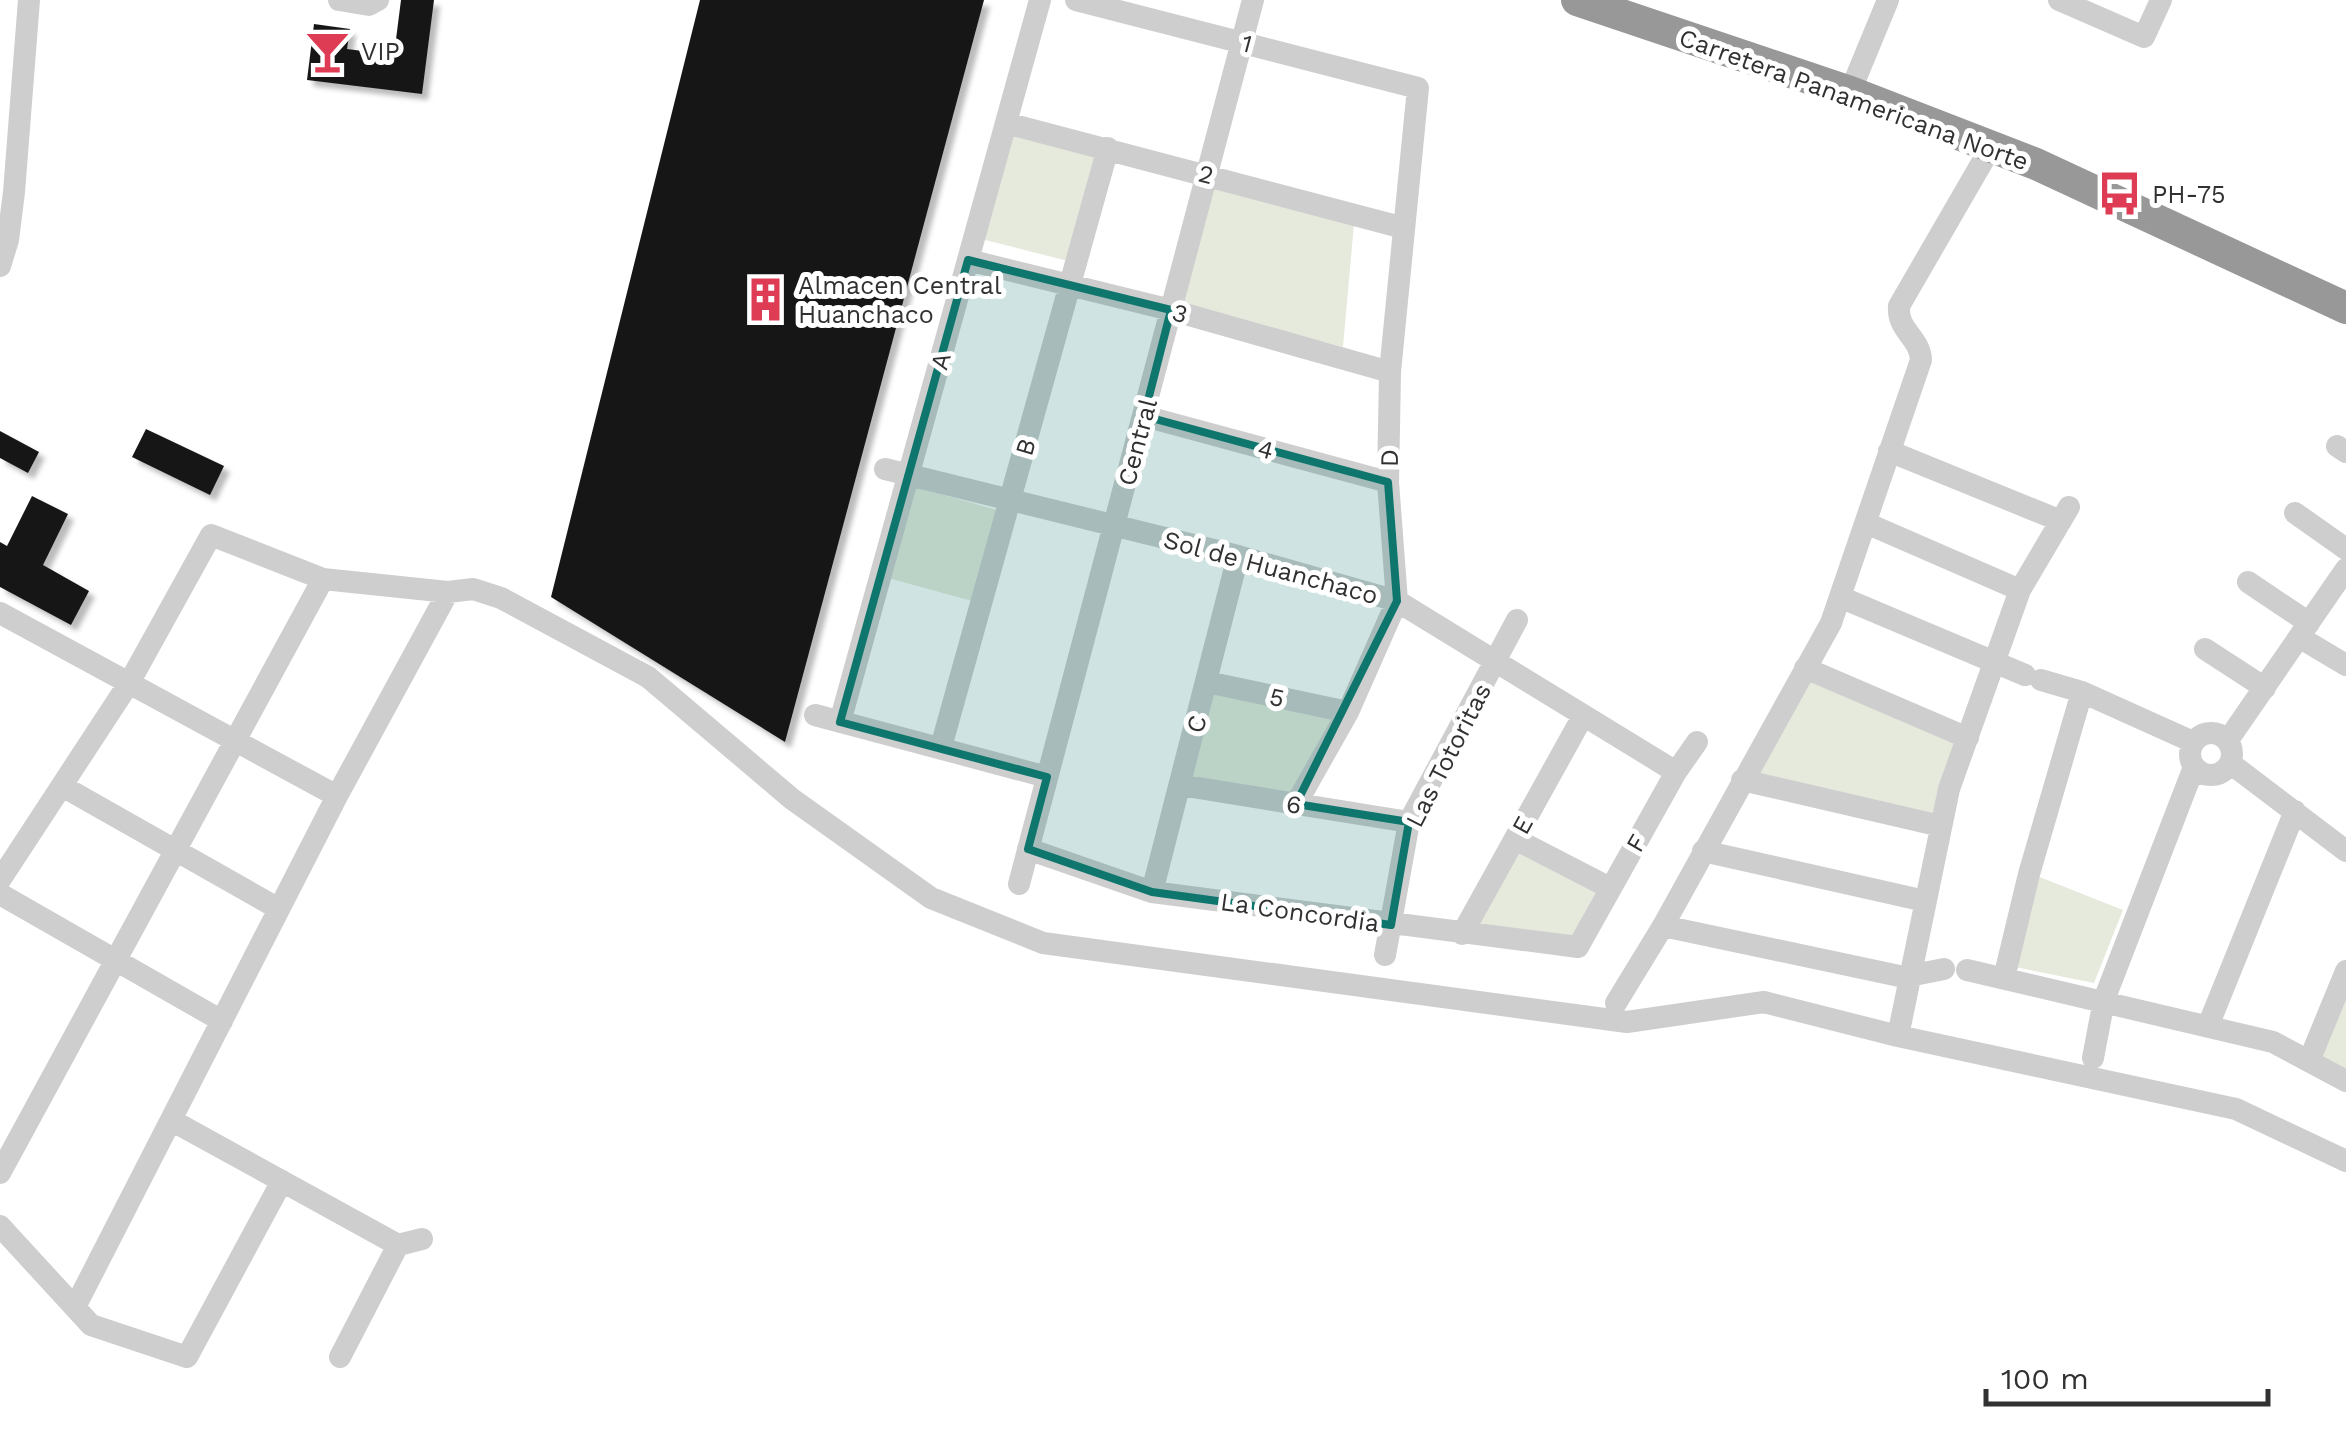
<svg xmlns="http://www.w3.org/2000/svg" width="2346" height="1449" font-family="'Work Sans',sans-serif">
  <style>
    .green { fill: #e5eadd }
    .building { fill: #181818; filter: url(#shadow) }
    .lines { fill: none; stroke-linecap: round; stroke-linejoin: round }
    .minor { stroke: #cecece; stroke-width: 22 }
    .highway { stroke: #989898; stroke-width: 32 }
    .marked { fill: #0f766e; fill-opacity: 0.2; stroke: #0f766e; stroke-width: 8; stroke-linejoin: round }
    .labels { text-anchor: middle; stroke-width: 10; stroke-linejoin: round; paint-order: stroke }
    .street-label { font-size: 25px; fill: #313131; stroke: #fff }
    .poi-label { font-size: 25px; fill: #313131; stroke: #fff; text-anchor: start }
  </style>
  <defs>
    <filter id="shadow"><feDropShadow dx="6" dy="6" stdDeviation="2.5" flood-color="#0004"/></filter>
  </defs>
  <rect width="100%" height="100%" fill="#fff"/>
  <path class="green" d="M1009,128L1096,153L1068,261L981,239Z
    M1213,186L1354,224L1343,347L1182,304Z
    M912,486L997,510L972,601L888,578Z
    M1808,678L1955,742L1933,813L1754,772Z
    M1209,689L1339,718L1292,800L1185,783Z
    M1516,846L1600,890L1570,942L1470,932Z
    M2037,876L2123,910L2094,983L2015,967Z
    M2346,986V1072L2317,1055Z"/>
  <path class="building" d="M401,0H434L422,94L307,80L314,24L350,29L347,49L394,55Z
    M700,0H984L785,742L551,597Z
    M146,429L224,466L210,495L132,457Z
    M0,431L39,452L28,473L0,458Z
    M32,496L68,514L43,565L89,591L71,625L0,587V542L7,546Z"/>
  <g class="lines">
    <path class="minor" d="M339,0L369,5L378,0
      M1076,0L1418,88L1390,372L1388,482L1397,601L1348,712L1296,804
      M2059,0L2144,37L2161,0
      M1850,92L1888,0
      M1006,123L1404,228
      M968,260L1171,310L1390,372
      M0,266L8,240L14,192L29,0
      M1144,416L1388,482
      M2337,446L2346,452
      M1889,451L2061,521
      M885,469L1238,556L1397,601L1676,772
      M2295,513L2346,549
      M1866,523L2020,590
      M2248,582L2309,623
      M1840,597L2025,675
      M0,613L129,683L211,535L323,579L448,592L473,589L501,598L648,677L792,799L931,898L1043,943L1627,1022L1764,1002L1898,1036L2236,1109L2346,1161
      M2299,637L2346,665
      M2205,649L2265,688
      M1805,668L1968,738
      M2041,680L2082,692L2193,742
      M1207,682L1348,712
      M815,715L1047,777
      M840,722L1040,0
      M2190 754a21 21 0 1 1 42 0a21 21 0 1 1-42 0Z
      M2228,740L2346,569
      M941,747L1108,148
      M2230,763L2346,851
      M1742,780L1941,826
      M1180,785L1409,822
      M62,786L279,909
      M1515,839L1610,888
      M1028,849L1152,892L1578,947L1676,772L1697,742
      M1703,851L1925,901
      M0,880L129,683L337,796
      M1019,884L1253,0
      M1152,892L1238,556
      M0,894L222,1021
      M1663,926L1904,977L1944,969
      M1462,934L1583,716
      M1385,955L1409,822L1517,620
      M1967,970L2273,1042L2346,1081
      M2004,978L2029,874L2082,692
      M1616,1003L1663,926L1831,623L1921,360C1920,337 1897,331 1899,306L1991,147
      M2208,1026L2295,811
      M1898,1036L1949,789L2020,590L2069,507
      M2093,1058L2104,1000L2194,767
      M2309,1061L2346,971
      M171,1120L398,1245
      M0,1173L323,579
      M0,1226L91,1325L187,1357L282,1181
      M75,1307L337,796L448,592
      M340,1357L398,1245L422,1239"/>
    <path class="highway" d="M1577,0L1850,92L2036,164L2346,308"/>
  </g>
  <path class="marked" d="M968,260L1171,310L1144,416L1388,482L1397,601L1296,804L1409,822L1391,925L1152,892L1028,849L1047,777L840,722Z"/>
  <defs>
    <symbol id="bar-bare" viewBox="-9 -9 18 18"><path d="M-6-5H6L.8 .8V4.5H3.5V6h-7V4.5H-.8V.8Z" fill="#de3c54" stroke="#fff" stroke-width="2.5" paint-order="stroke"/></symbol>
    <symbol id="bus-bare" viewBox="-9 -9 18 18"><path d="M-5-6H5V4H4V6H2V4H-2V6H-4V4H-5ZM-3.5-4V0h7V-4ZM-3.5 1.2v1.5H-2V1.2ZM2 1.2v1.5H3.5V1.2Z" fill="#de3c54" stroke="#fff" stroke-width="2.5" paint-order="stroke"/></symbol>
    <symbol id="building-bare" viewBox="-9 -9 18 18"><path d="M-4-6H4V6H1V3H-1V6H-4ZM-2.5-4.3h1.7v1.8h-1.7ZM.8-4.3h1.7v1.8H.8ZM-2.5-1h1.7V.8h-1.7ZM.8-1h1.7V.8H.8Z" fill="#de3c54" stroke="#fff" stroke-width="2.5" paint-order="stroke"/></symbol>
  </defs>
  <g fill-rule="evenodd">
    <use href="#bar-bare" x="296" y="20" width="63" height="63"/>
    <use href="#bus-bare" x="2088" y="162" width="63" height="63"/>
    <use href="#building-bare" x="734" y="268" width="63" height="63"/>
  </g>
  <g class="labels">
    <g class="street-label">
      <text transform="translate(1247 43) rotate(15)" y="9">1</text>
      <text transform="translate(1854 99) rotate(20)" y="9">Carretera Panamericana Norte</text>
      <text transform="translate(1206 174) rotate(15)" y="9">2</text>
      <text transform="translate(1180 313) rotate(15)" y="9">3</text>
      <text transform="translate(940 361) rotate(-74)" y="9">A</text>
      <text transform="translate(1137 442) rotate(-75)" y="9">Central</text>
      <text transform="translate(1025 447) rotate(-74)" y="9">B</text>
      <text transform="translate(1266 449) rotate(15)" y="9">4</text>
      <text transform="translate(1389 458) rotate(-89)" y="9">D</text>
      <text transform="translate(1271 567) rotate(15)" y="9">Sol de Huanchaco</text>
      <text transform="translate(1277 697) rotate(12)" y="9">5</text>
      <text transform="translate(1196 724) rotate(-75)" y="9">C</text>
      <text transform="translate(1448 755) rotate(-63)" y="9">Las Totoritas</text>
      <text transform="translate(1294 804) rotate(9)" y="9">6</text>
      <text transform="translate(1522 825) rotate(-61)" y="9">E</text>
      <text transform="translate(1636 843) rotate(-60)" y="9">F</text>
      <text transform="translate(1300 912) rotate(8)" y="9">La Concordia</text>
    </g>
    <g class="poi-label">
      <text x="361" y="60">VIP</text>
      <text x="2152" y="203">PH-75</text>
      <text x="798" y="294">Almacen Central<tspan x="798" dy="29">Huanchaco</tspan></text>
    </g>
  </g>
  <path d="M1986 1389v15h282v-15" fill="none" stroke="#313131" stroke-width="5"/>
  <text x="2001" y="1389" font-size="30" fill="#313131" stroke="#ffffff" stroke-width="8" paint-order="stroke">100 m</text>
</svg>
